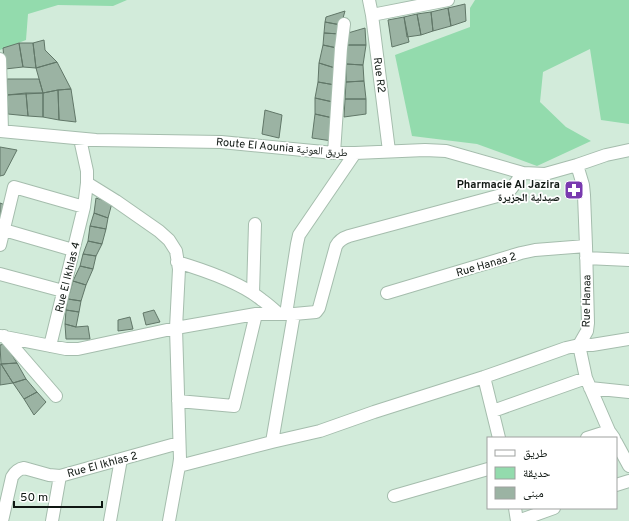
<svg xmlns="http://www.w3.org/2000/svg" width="629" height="521" font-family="Overpass,'Noto Naskh Arabic',sans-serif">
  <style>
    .green { fill: #93dbad }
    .building { fill: #9bb3a3; stroke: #617768 }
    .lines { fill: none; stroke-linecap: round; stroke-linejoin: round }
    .minor-casing { stroke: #a5bdad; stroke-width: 14 }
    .minor { stroke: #fff; stroke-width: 12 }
    .labels { text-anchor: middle; stroke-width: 3.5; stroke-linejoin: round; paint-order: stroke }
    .street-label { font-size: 11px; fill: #0f1712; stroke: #fff }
    .poi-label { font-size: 11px; font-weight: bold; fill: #0f1712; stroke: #fff; text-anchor: end }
  </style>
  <rect width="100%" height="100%" fill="#d2ebda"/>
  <path class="green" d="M0,0H127L113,6L58,5L28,14L26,40L0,50Z
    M475,0H629V124L601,120L590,49L543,72L540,102L566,127L591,141L537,166L477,144L412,136L395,55L470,27V8Z"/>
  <path class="building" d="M465,4L466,21L451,26L448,8Z
    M448,8L451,26L433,31L431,12Z
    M345,11L341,25L325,22L326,17Z
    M431,12L433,31L421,35L417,14Z
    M417,14L421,35L407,37L404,17Z
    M404,17L409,42L392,47L388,20Z
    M325,22L341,25L340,34L324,33Z
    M365,28L366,45H347L348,33Z
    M324,33L340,34L337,48L323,45Z
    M44,40L45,50L57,62L36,68L33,43Z
    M19,43H33L36,68L23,67Z
    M19,43L23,67L5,69L3,48Z
    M323,45L337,48L335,68L319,63Z
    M347,45H366L363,65L346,64Z
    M57,62L71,89L58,90L43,93L36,68Z
    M319,63L335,68V85L318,82Z
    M346,64L363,65L364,81L346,82Z
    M7,79H39L43,93L7,95Z
    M364,81L366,99H345L346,82Z
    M318,82L335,85L333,102L315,98Z
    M71,89L76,122L59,120L58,90Z
    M58,90L59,120L43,117V93Z
    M26,93L28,116L8,114L7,95Z
    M26,93H43V117L28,116Z
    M315,98L333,102V118L315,114Z
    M345,99H366V114L344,117Z
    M265,110L282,115L279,138L262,134Z
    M315,114L333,118L332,141L312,138Z
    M0,147L17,150L4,175L0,176Z
    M96,198L112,203L108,218L94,213Z
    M0,203L5,205L0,220Z
    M94,213L108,218L106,229L90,226Z
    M90,226L106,229L102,244L88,241Z
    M88,241L102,244L96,256L83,254Z
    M83,254L96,256L93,269L80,266Z
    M80,266L93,269L86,285L73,281Z
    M73,281L86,285L81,301L68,299Z
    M68,299L81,301L79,312L66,310Z
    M66,310L79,312L76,327L65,324Z
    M154,310L160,322L146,325L143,313Z
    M130,317L133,329L118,331V320Z
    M65,324L76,327L88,326L90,339H66Z
    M5,344L17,363L1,364L0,345Z
    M17,363L26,379L13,383L1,364Z
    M0,364H1L13,383L0,385Z
    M26,379L37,392L24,399L13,383Z
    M37,392L46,402L34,415L24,399Z"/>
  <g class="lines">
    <defs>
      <path id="minor" d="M369,0L372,15L389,151
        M372,15L448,0
        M0,59L2,131
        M0,131L96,140L221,142L334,153H355L425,150L446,151L523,173L545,174L577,165L606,155L629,150
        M334,153L341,48L344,24
        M87,183L116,201L159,231L169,240L176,251L179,269L176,328L180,459L179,466L169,521
        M4,230L73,250
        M0,245L14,187L84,207
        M586,258L629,260
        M177,262C204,270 240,282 262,300C268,304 273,309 279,314
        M0,274L63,291
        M253,293L255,224
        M387,293L521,253L535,250L586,246
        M286,314L297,244L299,235L355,153
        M0,336L66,349H78L176,328L256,314H294L316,312L319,308L336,246C339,240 343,238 349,236L505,194L511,189L523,173
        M4,336L56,396
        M50,346L84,207L87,183V171L80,139
        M484,377L499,438
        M590,388L629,392
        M178,401L234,406L256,314
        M493,411L586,378
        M587,438L609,431
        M614,438L609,431L586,378L579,345H592L629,339
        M272,442L294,314
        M616,442L629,466
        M179,466L272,442L320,431L374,412L484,377L566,348L579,345L587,331L588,323L586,246L584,195L583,185L577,165
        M616,485L629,481
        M394,496L488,469
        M515,508L517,521
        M2,521L12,477C15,472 18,469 24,468L49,475L60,476L179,443
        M52,521L60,476
        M110,521L121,459
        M518,521L554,508"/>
    </defs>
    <use href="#minor" class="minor-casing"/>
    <use href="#minor" class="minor"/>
  </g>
  <defs>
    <symbol id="pharmacy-square" viewBox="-11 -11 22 22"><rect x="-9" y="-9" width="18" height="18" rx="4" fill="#793aaf" stroke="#fff"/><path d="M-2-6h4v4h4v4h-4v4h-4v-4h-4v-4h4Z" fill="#fff"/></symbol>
  </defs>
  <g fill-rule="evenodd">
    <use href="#pharmacy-square" x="563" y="179" width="22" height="22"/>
  </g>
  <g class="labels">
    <g class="street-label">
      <text transform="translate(380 75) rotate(83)" y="4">Rue R2</text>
      <text transform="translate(282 147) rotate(5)" y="4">Route El Aounia طريق العونية</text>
      <text transform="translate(486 264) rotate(-16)" y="4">Rue Hanaa 2</text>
      <text transform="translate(67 277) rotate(-76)" y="4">Rue El Ikhlas 4</text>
      <text transform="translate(586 301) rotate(-89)" y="4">Rue Hanaa</text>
      <text transform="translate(102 464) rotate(-15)" y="4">Rue El Ikhlas 2</text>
    </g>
    <g class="poi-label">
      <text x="560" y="188">Pharmacie Al Jazira<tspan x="560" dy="13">صيدلية الجزيرة</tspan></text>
    </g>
  </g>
  <rect x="487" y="437" width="130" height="72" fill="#ffffff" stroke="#9fa2a0"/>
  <rect x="495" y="450" width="20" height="6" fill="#ffffff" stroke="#9fa2a0"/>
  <text x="523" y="457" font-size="12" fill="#0f1712">طريق</text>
  <rect x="495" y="467" width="20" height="12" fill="#93dbad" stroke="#9fa2a0"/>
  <text x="523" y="477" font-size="12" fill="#0f1712">حديقة</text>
  <rect x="495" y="487" width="20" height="12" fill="#9bb3a3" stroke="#9fa2a0"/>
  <text x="523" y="497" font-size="12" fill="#0f1712">مبنى</text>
  <path d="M14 501v6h88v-6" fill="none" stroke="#0f1712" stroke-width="2"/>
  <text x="20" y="501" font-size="12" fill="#0f1712" stroke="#ffffff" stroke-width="3" paint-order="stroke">50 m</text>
</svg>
